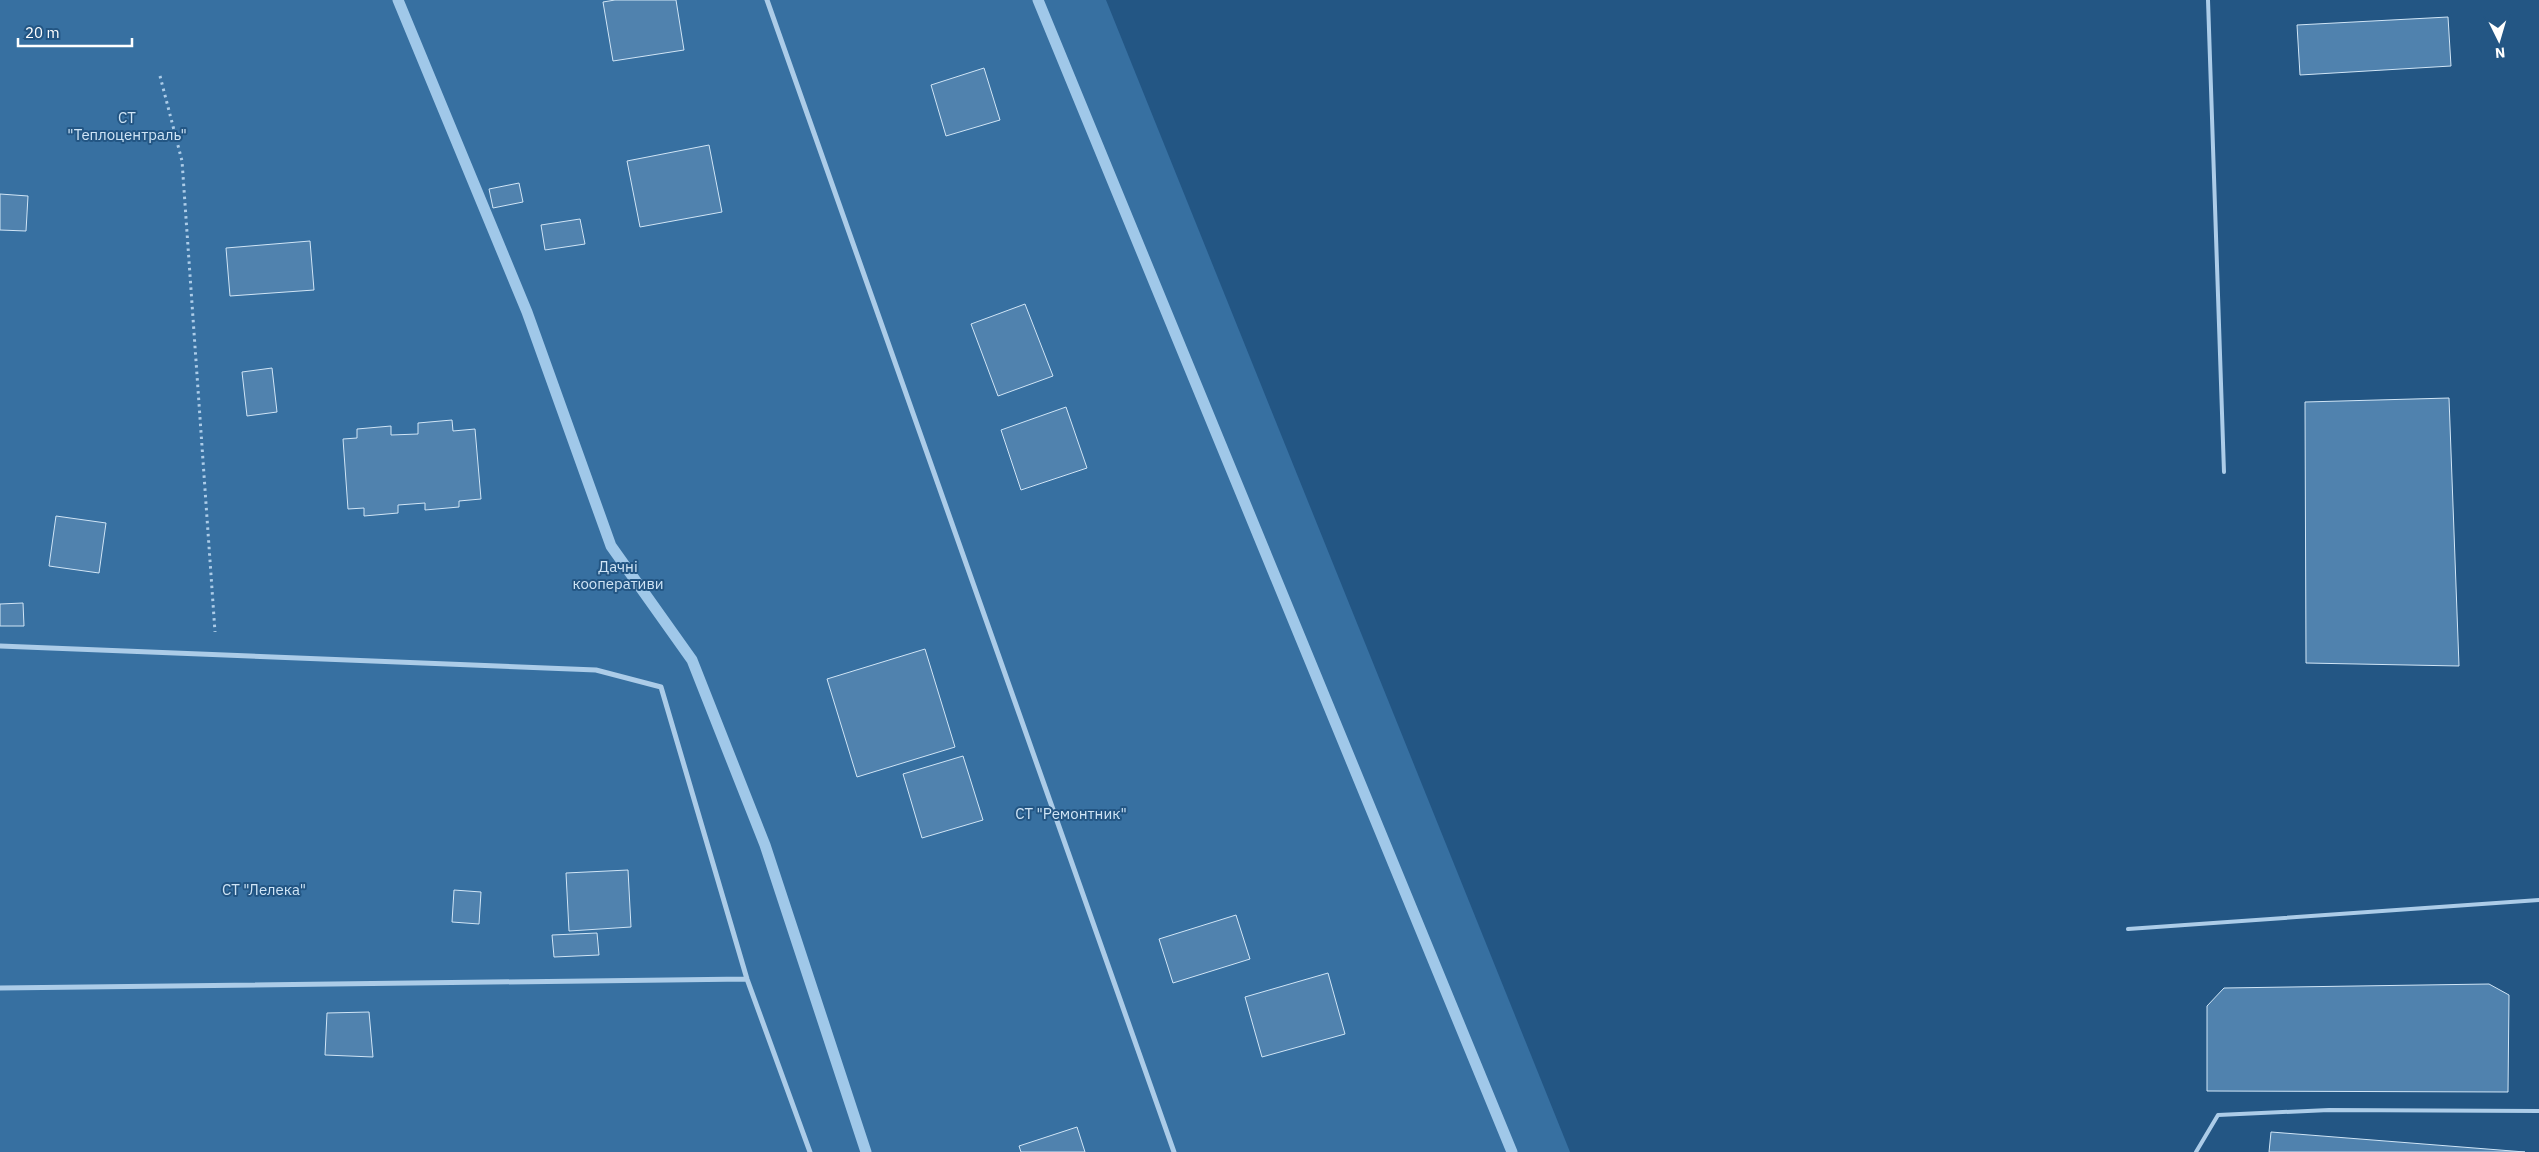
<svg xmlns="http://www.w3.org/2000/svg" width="2539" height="1152" font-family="'IBM Plex Sans',sans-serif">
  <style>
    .green { fill: #3770a1 }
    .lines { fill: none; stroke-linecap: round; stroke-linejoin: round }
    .stream { stroke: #a0c8e9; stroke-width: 11 }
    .building { fill: #5082ae; stroke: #d0e5f6 }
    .path { stroke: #accce8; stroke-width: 3; stroke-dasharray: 2.5 4; stroke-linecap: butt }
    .service { stroke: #accce8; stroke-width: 4 }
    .minor { stroke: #accce8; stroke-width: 5 }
    .labels { text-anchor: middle; stroke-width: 4; stroke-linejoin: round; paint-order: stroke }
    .park-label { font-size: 15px; fill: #d0e5f6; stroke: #235684 }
  </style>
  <rect width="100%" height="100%" fill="#235684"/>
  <path class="green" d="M0,0H1106L1570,1152H0Z"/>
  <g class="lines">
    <path class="stream" d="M398,0L527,312L611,546L692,660L765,845L866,1152
      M1038,0L1512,1152"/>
  </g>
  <path class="building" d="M615,0H676L684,50L613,61L603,2Z
    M2448,17L2451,66L2300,75L2297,25Z
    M984,68L1000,120L946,136L931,85Z
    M709,145L722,212L640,227L627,161Z
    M519,183L523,202L493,208L489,189Z
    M0,194L28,196L26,231L0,230Z
    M580,219L585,244L545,250L541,225Z
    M310,241L314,290L230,296L226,248Z
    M1025,304L1053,376L998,396L971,324Z
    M272,368L277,412L247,416L242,372Z
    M2449,398L2459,666L2306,663L2305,402Z
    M1066,407L1087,468L1021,490L1001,430Z
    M452,420L453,431L475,429L481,499L459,501V507L425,510V503L398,505V513L364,516V508L348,509L343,439L357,438V429L391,426V435L418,434V423Z
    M56,516L106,523L99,573L49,566Z
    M23,603L24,626H0V604Z
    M925,649L955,747L857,777L827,679Z
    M963,756L983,820L922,838L903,774Z
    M628,870L631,927L569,931L566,873Z
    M454,890L481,892L479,924L452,922Z
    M1236,915L1250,959L1173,983L1159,939Z
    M597,933L599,955L554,957L552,935Z
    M1328,973L1345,1034L1262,1057L1245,997Z
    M2489,984L2509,995L2508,1092L2207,1091V1006L2224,988Z
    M369,1012L373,1057L325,1055L327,1013Z
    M1077,1127L1085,1152H1021L1019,1146Z
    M2271,1132L2525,1152H2269Z"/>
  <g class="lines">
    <path class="path" d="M160,76L182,161L215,632"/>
    <path class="service" d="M2208,0L2224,472
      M2128,929L2539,900
      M2196,1152L2218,1115L2329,1110L2539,1111"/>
    <path class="minor" d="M767,0L1174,1152
      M0,646L596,670L661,687L747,979L810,1152
      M0,988L747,979"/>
  </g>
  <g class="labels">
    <g class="park-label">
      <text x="127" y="123">СТ<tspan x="127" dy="17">"Теплоцентраль"</tspan></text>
      <text x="618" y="572">Дачні<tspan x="618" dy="17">кооперативи</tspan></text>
      <text x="1071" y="819">СТ "Ремонтник"</text>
      <text x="264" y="895">СТ "Лелека"</text>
    </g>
  </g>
  <g transform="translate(2499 40) rotate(175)" stroke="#235684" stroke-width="4" paint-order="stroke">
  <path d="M0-4L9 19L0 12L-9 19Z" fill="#ffffff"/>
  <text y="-8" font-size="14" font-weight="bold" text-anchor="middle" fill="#ffffff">N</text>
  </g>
  <path d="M18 38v8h114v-8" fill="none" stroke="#ffffff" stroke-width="2.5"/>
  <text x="25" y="38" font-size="15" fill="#ffffff" stroke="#235684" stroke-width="4" paint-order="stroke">20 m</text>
</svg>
